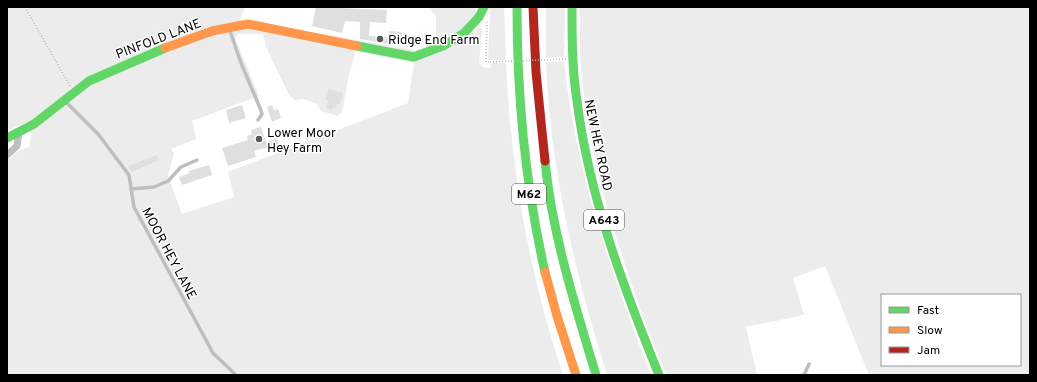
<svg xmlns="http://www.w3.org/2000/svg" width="1037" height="382" font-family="Overpass,sans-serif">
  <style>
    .green { fill: #ececec; fill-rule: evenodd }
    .building { fill: #dfdfdf }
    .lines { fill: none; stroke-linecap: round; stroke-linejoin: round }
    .path { stroke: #b9b9b9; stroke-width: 1.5; stroke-dasharray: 1 2; stroke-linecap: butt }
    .lane { stroke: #bebebe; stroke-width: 3.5 }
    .street { stroke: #bebebe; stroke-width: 7 }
    .fast { stroke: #63d668; stroke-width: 9 }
    .slow { stroke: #ff974d; stroke-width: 9 }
    .jam { stroke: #b3261e; stroke-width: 9 }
    .path-bridge { stroke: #b9b9b9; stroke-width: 1.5; stroke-dasharray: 1 2; stroke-linecap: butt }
    .poi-dot { fill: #595959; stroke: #fff; stroke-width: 1.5 }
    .labels { text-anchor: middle; stroke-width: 3; stroke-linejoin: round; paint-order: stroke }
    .shield { fill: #fff; stroke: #4c4c4c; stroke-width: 1 }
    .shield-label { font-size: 12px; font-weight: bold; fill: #000 }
    .street-label { font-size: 13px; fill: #000; stroke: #fff }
    .poi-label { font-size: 13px; fill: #000; stroke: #fff; text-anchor: start }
  </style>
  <rect width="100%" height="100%" fill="#fff"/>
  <path class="green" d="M7,7H245L240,20L415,50L428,47L436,35V16L428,7H475L482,31L479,63L483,67L490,68L491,63H506C511,169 529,274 563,375H7V160L19,150L29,147L31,137L28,122L7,130ZM238,34H263L266,47L289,95L295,100L304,99L317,104L321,111L338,116L342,112L349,74L356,51L414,63L408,103L228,172L234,197L182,214L168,176L174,154L171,149L196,139L192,121L259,96L235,38Z
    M487,7H504L506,60H488L490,10Z
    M546,7H565L564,57L546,58Z
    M580,7H1030V375H869L825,266L793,278L804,315L746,327L757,375H667C653,346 643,315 632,285C601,196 576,102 580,7ZM882,295H1020V365H882Z
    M564,61C575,169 611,273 651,375H607C575,273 550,169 546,62Z"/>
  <path class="building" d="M316,7L387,10L386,23L370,22L369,36L389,37V31L402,32L400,46L360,39V22L345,21L342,33L312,26Z
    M329,89L343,93L340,104H337L336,108L333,107L332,110L326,108L328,100H325Z
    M242,105L246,118L229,123L226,110Z
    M272,105L274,110L278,109L281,118L272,122L267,107Z
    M261,127L266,142L277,138L279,144L254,151L256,157L228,166L222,148L248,140L247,136L252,134L251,130Z
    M157,155L159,160L131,172L128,166Z
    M209,165L212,175L182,185L179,177L190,173L189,171Z"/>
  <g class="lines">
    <path class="path" d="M25,7L70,86
      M487,22L486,62H490"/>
    <path class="lane" d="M229,28L241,63L260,108L262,114L258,120
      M66,102L98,134L129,175L134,207L213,353L236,375
      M131,189L154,187L168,181L181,167L197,160
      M804,375L809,364"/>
    <path class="street" d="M7,155L17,146L19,132"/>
    <path class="fast" d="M517,7C517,98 525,184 545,272
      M572,7C572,38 572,69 577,101C589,196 623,286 659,375
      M357,46L414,57L445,45L464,33L479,17L484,7
      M7,138L34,124L89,81L165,48
      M545,161C552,234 575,305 596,375"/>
    <path class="slow" d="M165,48L212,31L248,24L357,46
      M545,272L557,316L576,375"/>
    <path class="jam" d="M533,7L536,72L545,161"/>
    <path class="path-bridge" d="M490,62L566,59"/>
  </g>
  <g class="poi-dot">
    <circle cx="380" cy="39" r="4"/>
    <circle cx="259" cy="139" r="4"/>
  </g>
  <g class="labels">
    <g class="shield">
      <rect x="512" y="184" width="34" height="20" rx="3"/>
      <rect x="584" y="210" width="40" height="20" rx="3"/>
    </g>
    <g class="shield-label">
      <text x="529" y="198">M62</text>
      <text x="604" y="224">A643</text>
    </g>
    <g class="street-label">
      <text transform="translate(158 38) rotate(-21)" y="5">PINFOLD LANE</text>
      <text transform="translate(599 145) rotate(78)" y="5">NEW HEY ROAD</text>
      <text transform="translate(170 253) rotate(62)" y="5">MOOR HEY LANE</text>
    </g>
    <g class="poi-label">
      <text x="388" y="44">Ridge End Farm</text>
      <text x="267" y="137">Lower Moor<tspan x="267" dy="15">Hey Farm</tspan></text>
    </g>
  </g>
  <rect width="1037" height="382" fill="none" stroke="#000000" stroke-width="16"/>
  <rect x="881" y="294" width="140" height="72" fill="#ffffff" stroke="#999999"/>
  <rect x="889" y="307" width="20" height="6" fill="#63d668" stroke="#999999"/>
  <text x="917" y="314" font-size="12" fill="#000000">Fast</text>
  <rect x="889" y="327" width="20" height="6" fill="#ff974d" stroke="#999999"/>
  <text x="917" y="334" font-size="12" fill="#000000">Slow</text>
  <rect x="889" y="347" width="20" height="6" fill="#b3261e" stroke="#999999"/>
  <text x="917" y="354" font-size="12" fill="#000000">Jam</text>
</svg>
